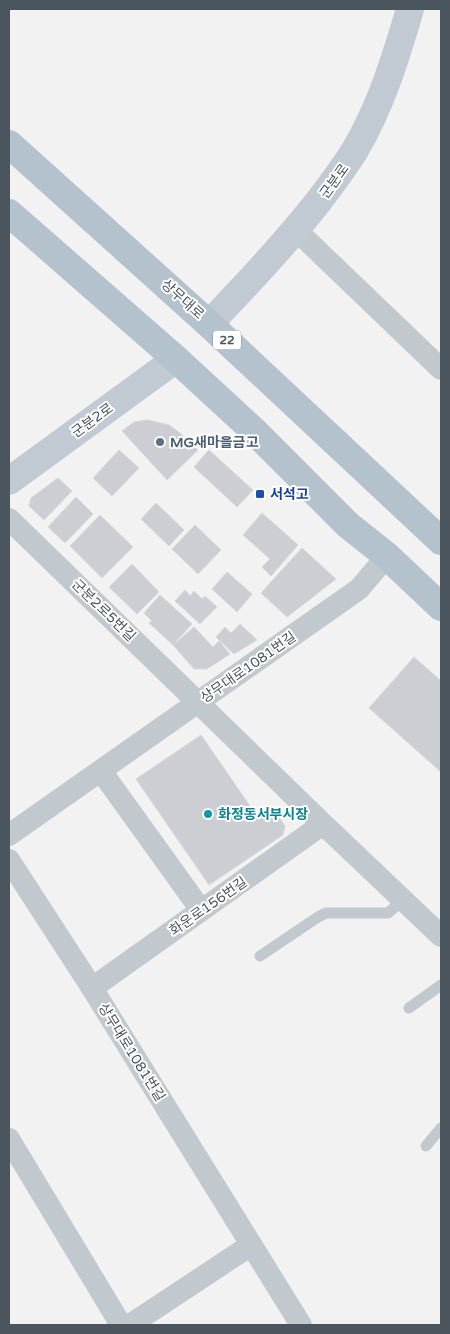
<svg xmlns="http://www.w3.org/2000/svg" width="450" height="1334" font-family="'Varela Round','Noto Sans KR',sans-serif">
  <style>
    .building { fill: #ccced3; stroke: #d6d8dc }
    .lines { fill: none; stroke-linecap: round; stroke-linejoin: round }
    .lane { stroke: #c1c9ce; stroke-width: 11 }
    .street { stroke: #c1c9ce; stroke-width: 22 }
    .secondary { stroke: #c1cad3; stroke-width: 28 }
    .primary { stroke: #b4c2cd; stroke-width: 28 }
    .service-dot { fill: #5c6f8a; stroke: #fff; stroke-width: 2 }
    .transit-dot { fill: #1a4fb4; stroke: #fff; stroke-width: 2 }
    .culture-dot { fill: #0f9aa8; stroke: #fff; stroke-width: 2 }
    .labels { text-anchor: middle; stroke-width: 4; stroke-linejoin: round; paint-order: stroke }
    .shield { fill: #fff; stroke: #81888e; stroke-width: 1 }
    .shield-label { font-size: 12px; font-weight: bold; fill: #4b555d }
    .street-label { font-size: 14px; fill: #4b555d; stroke: #fff }
    .service-label { font-size: 14px; font-weight: bold; fill: #4e5e75; stroke: #fff; text-anchor: start }
    .transit-label { font-size: 14px; font-weight: bold; fill: #164399; stroke: #fff; text-anchor: start }
    .culture-label { font-size: 14px; font-weight: bold; fill: #0d838f; stroke: #fff; text-anchor: start }
  </style>
  <rect width="100%" height="100%" fill="#f3f2f2"/>
  <path class="building" d="M148,420L169,425L180,433L198,450L167,480L122,431L134,422Z
    M119,450L139,468L112,496L93,478Z
    M209,450L253,490L237,507L194,467Z
    M58,478L72,491L44,520L29,506L31,498Z
    M76,497L93,514L65,543L48,527Z
    M156,503L184,530L169,546L141,519Z
    M262,513L298,545L271,576L262,567L270,559L243,535Z
    M100,515L133,547L102,578L70,546Z
    M195,525L221,550L198,574L172,549Z
    M302,548L336,579L287,617L261,593Z
    M132,564L159,592L137,614L109,587Z
    M227,572L252,594L237,612L212,589Z
    M185,590L190,596L194,591L202,599L205,596L217,607L200,624L175,601Z
    M160,595L192,624L173,645L149,623L152,621L144,613Z
    M240,624L257,640L234,654L216,637L225,627L231,633Z
    M194,627L213,647L219,641L230,654L207,669H194L173,645Z
    M414,657L441,681V772L369,708Z
    M201,735L259,819L273,809L285,826L283,835L209,885L136,779Z"/>
  <g class="lines">
    <path class="lane" d="M260,956L318,917L326,913H388L403,900
      M409,1008L441,985
      M426,1146L441,1128"/>
    <path class="street" d="M296,230L441,369
      M9,519L323,824L441,936
      M101,771L201,910
      M9,835L359,589L387,556
      M9,860L92,988L301,1325
      M92,988L323,824
      M9,1139L121,1325
      M130,1325L251,1245"/>
    <path class="secondary" d="M209,324C247,284 284,245 318,202C331,185 344,168 355,150C381,106 396,57 410,9
      M9,481L176,359"/>
    <path class="primary" d="M9,144L209,324L441,541
      M9,213L176,359L253,430L348,525L387,556L441,607"/>
  </g>
  <circle class="service-dot" cx="160" cy="442" r="5"/>
  <rect class="transit-dot" x="255" y="489" width="10" height="10" rx="2.5"/>
  <circle class="culture-dot" cx="208" cy="814" r="5"/>
  <g class="labels">
    <rect class="shield" x="213" y="330.5" width="28" height="19" rx="4"/>
    <g class="shield-label">
      <text x="227" y="344">22</text>
    </g>
    <g class="street-label">
      <text transform="translate(334 181) rotate(-54)" y="5">군분로</text>
      <text transform="translate(183 299) rotate(42)" y="5">상무대로</text>
      <text transform="translate(92 420) rotate(-36)" y="5">군분2로</text>
      <text transform="translate(104 610) rotate(44)" y="5">군분2로5번길</text>
      <text transform="translate(248 667) rotate(-35)" y="5">상무대로1081번길</text>
      <text transform="translate(208 906) rotate(-35)" y="5">화운로156번길</text>
      <text transform="translate(132 1052) rotate(58)" y="5">상무대로1081번길</text>
    </g>
    <g class="service-label">
      <text x="170" y="447">MG새마을금고</text>
    </g>
    <g class="transit-label">
      <text x="270" y="499">서석고</text>
    </g>
    <g class="culture-label">
      <text x="218" y="819">화정동서부시장</text>
    </g>
  </g>
  <rect width="450" height="1334" fill="none" stroke="#4b555d" stroke-width="20"/>
</svg>
